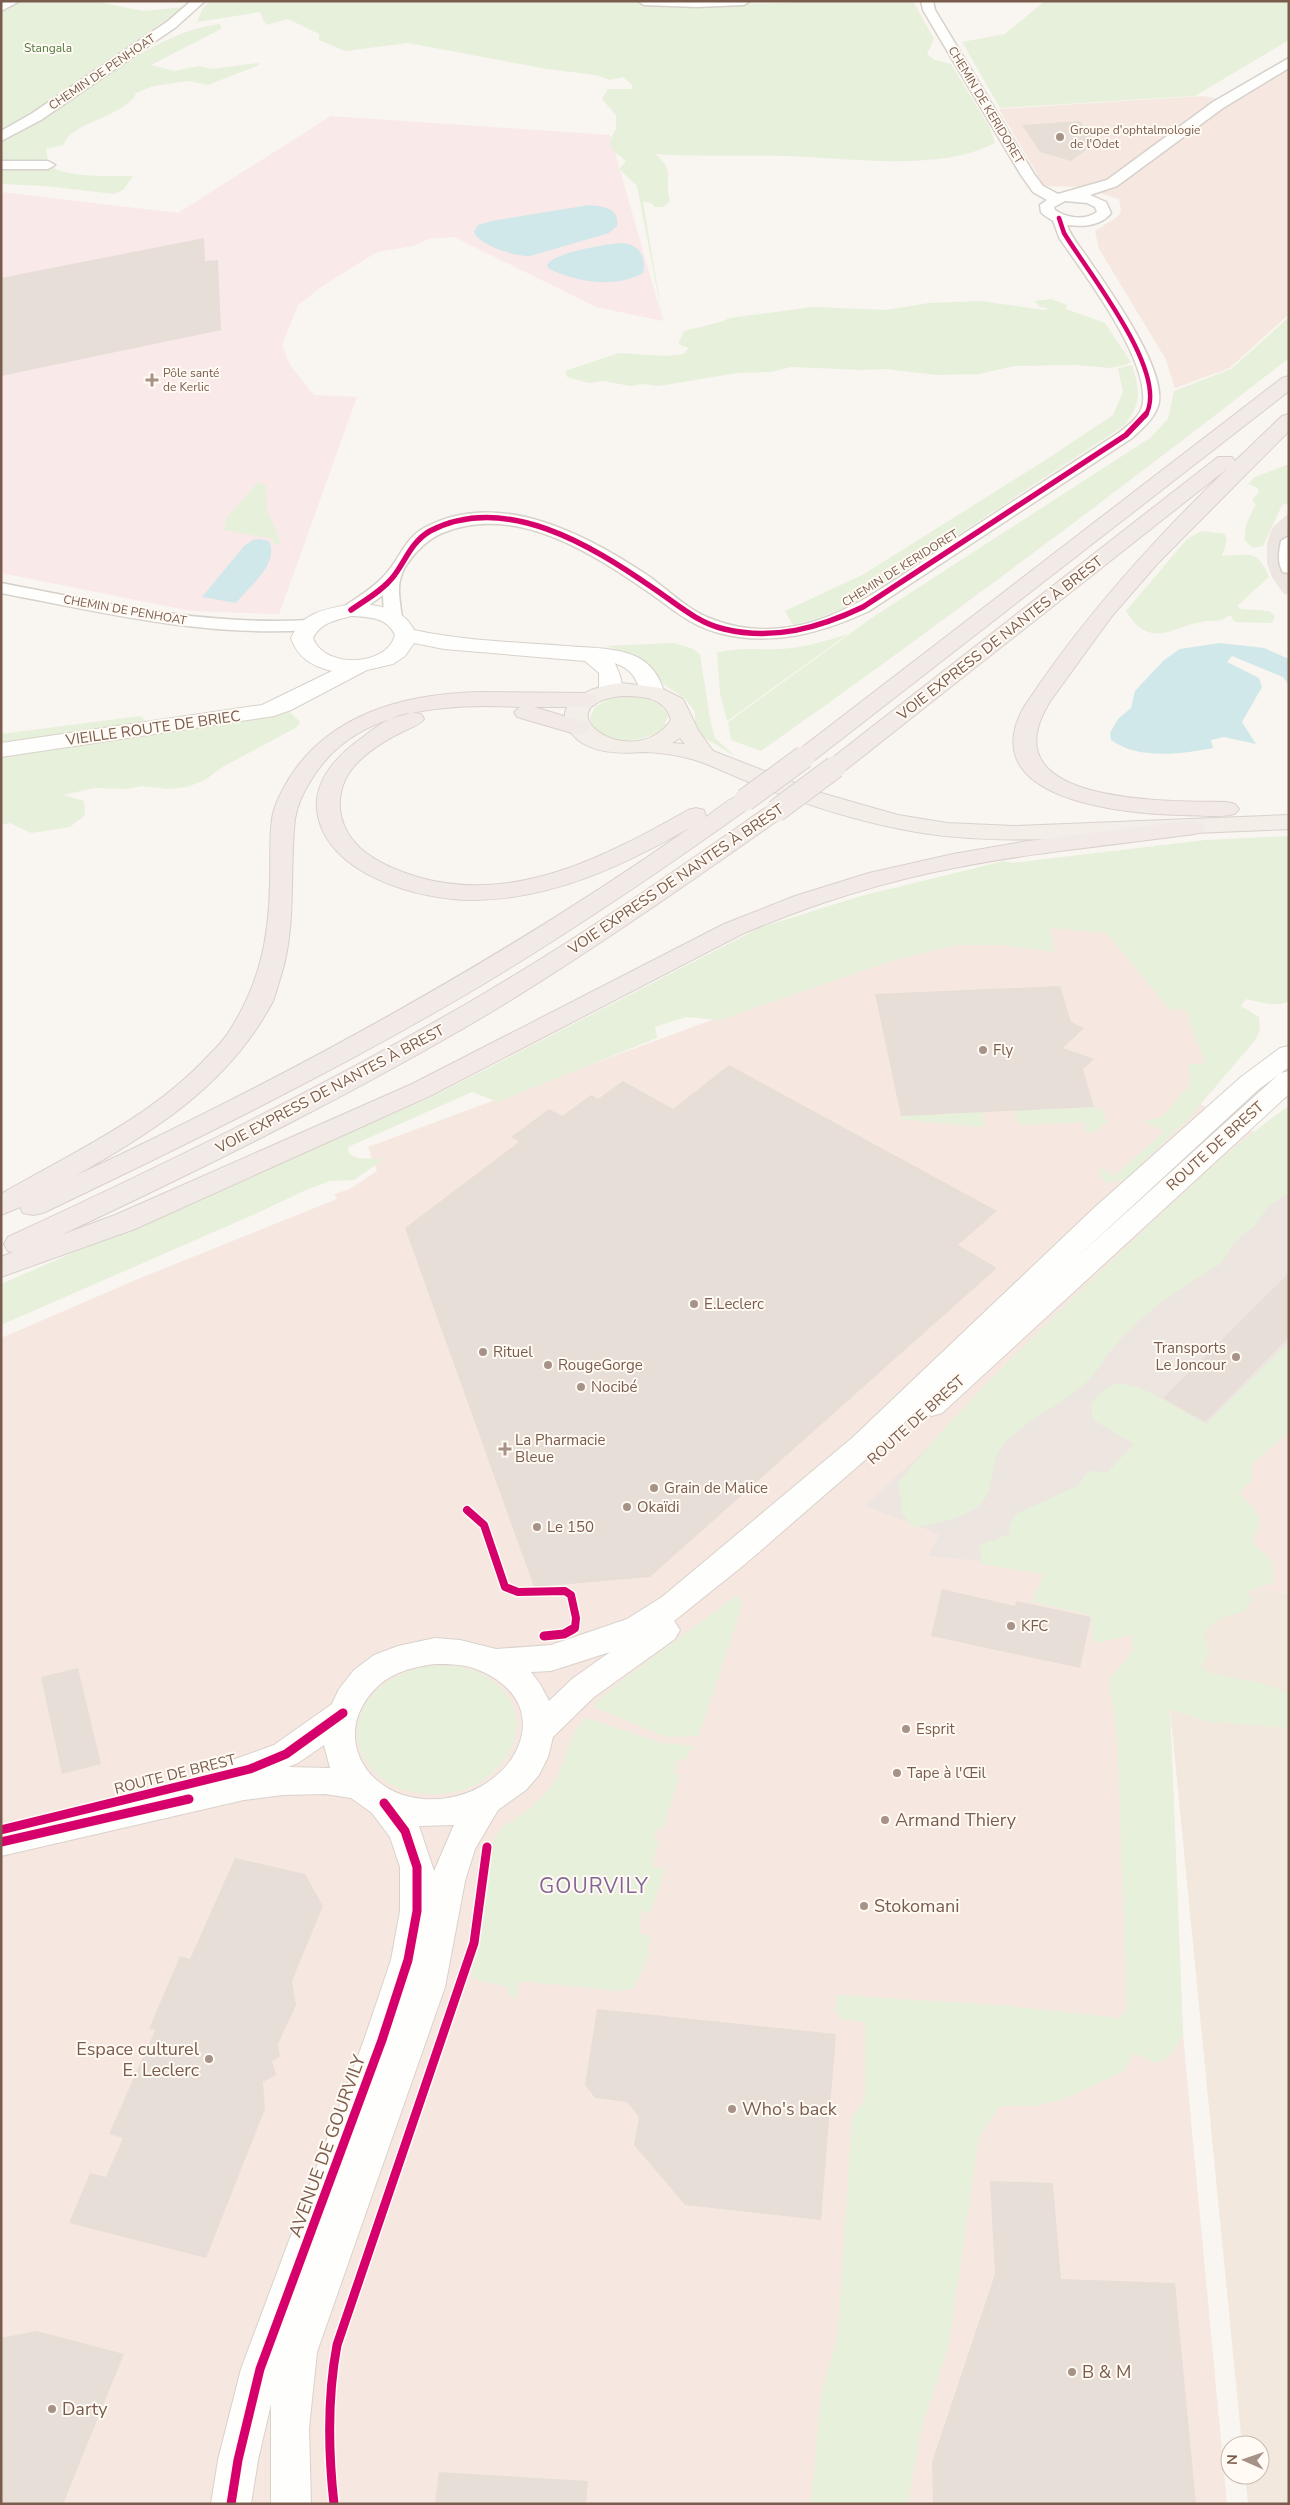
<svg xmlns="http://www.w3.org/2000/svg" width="1290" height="2505" font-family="'Nunito Sans',sans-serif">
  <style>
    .residential { fill: #f2e8de }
    .commercial { fill: #f6e8e1 }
    .industrial { fill: #ede5e0 }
    .medical { fill: #fae9e9 }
    .green { fill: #e7f0db }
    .water { fill: #d0e8ea }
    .building { fill: #e6ded7 }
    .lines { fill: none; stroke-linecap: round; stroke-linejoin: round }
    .street-casing { stroke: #d7d1cb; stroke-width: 3 }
    .secondary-casing { stroke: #d9d2cb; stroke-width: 2 }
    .primary-casing { stroke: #dad1cc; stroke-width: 2 }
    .highway-casing { stroke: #dad1cc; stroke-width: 2 }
    .street { fill: #fefefd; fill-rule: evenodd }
    .secondary { fill: #fefefd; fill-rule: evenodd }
    .primary { fill: #f3eee8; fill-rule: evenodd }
    .highway { fill: #f2eae7; fill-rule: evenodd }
    .highway-bridge-casing { stroke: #dad1cc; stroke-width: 24; stroke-linecap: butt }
    .highway-bridge { stroke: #f2eae7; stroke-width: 22 }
    .cycleway-far3-casing { stroke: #fffaf3; stroke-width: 6 }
    .cycleway-far2-casing { stroke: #fffaf3; stroke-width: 8 }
    .cycleway-far1-casing { stroke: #fffaf3; stroke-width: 11 }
    .cycleway-casing { stroke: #fffaf3; stroke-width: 12 }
    .cycleway-far3 { stroke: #d6006c; stroke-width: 4.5 }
    .cycleway-far2 { stroke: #d6006c; stroke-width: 5.5 }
    .cycleway-far1 { stroke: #d6006c; stroke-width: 8 }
    .cycleway { stroke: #d6006c; stroke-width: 9 }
    .poi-dot { fill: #a69286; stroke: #fffaf3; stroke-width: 2 }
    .labels { text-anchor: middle; stroke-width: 4; stroke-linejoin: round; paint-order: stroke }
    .far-park-label { font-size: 12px; fill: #537a41; stroke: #fffaf3 }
    .far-street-label { font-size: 12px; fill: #7a5c4d; stroke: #fffaf3 }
    .far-poi-label { font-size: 12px; fill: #7a5c4d; stroke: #fffaf3; text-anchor: start }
    .street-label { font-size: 15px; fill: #7a5c4d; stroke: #fffaf3 }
    .poi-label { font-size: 15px; fill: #7a5c4d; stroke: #fffaf3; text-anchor: start }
    .near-poi-label { font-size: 18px; fill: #7a5c4d; stroke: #fffaf3; text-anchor: start }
    .near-street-label { font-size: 18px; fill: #7a5c4d; stroke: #fffaf3 }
    .near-quarter-label { font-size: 21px; letter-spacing: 1px; fill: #846695; stroke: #fffaf3 }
  </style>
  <rect width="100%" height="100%" fill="#f9f5f0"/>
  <path class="residential" d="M1194,1584L1289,1593V2504H1248L1245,2475H1260V2445H1242L1170,1709Z"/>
  <path class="commercial" d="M1289,70V314L1230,368L1175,388L1165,358L1099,249L1095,231L1117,217L1121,211L1119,199L1079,187L1044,186L999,109L1203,96L1232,101Z
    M1060,918L1106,932L1135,950L1201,1028L1211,1067L1198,1103L1260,1135L940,1534L930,1555L1289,1367V1593L1194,1584L1169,1684L1183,2035L1227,2504H1V1338L138,1279L337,1199L334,1194L350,1189L377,1171L368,1147L893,953Z"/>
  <path class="industrial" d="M1289,513V594H1284L1272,577L1267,563V544L1272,528Z
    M1289,1114V1367L1092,1572L929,1556L939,1534L865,1506L1259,1135Z"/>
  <path class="medical" d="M331,116L610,135L663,321L596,307L454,237L429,239L413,246L377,252L324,285L298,305L282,345L290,365L314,395L357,397L279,614L191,611L1,573V192L178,213Z"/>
  <path class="green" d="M1,1H93L143,11L185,7L86,75L97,80C133,58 178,28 220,24L221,29L151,65L174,71L199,66L211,69L258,63L259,65L208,85L189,81L153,86L136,93C129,112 85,121 70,135C67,137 65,142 63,145L46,149C47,153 47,160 49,164C58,178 117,176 133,176L123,190L114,194L46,186L1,184Z
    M210,1H629L662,5L792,3L791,1H913L934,39L927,54L935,60L951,64L989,126L995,143C941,172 848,158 788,156C744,155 700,157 655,154C677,173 663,176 670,201L663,207H655L652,204L643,201L663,321L637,186L619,169L626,161L611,149L610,140L616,129V115L602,99L608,89H632V85L623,77L610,80L596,75L547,69L408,43L345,51L319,40V34L288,19L266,25L260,12L197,22L202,10Z
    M1045,1H1289V40L1195,96L1000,108L962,42L1005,34Z
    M1051,299L1067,305L1066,309L1105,323L1131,362L1125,365L1110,368L1077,365L1014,366L979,374L937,375L886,369L863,370L791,367L771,372L737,373L658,386L642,384L630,386L604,381L589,383L567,377L565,371L619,353L666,356L684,354L689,348L678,344L684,331L724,321L729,318L813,307L886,310L929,303L981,301L1045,310L1048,308L1040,307L1034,301Z
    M1289,317V358C1116,493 940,624 761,751L731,740L728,722L873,617L1150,438L1168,419L1174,391L1231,369Z
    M1132,365C1140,391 1142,402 1125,425L851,605L821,617L793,625L785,611L864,574L1044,461L1113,415L1123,392L1118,368Z
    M1289,464V503L1282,505L1263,546L1253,548L1245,541C1244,527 1248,518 1256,505L1252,500L1259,492L1258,488L1248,484L1255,477Z
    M258,482L266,485L267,510L281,543L275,544L269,538L224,530L227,517Z
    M1201,531L1225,534L1227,540L1222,556C1249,555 1257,548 1269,577L1237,606L1241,609L1269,611L1275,616L1272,623L1235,622L1230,615C1228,616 1226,618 1224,619C1218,622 1208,620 1201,622C1185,624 1167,636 1152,633C1140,631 1132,620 1126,611L1187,539Z
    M848,634L727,721L720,693L717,653C739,647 758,650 780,649C803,648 826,641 848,634Z
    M674,643L693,649L700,654L710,719L715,738L736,757L700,735L695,727V712L685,698L666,686L634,655L606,646Z
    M628,697C644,697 659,700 668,715L664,728C646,743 597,749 590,718C594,701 613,698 628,697Z
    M290,712L300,722L297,727L221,768L205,780L187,787L168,789L142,786L126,789L94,788L63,795L84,801L85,815L70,827L31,833L10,823L1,825V734L141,716L155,734Z
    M1289,836V1001C1277,1008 1259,1002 1246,999L1241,1006L1259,1017L1260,1030L1256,1039L1189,1118L1143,1162L1148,1168L1127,1179L1107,1183L1099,1174L1100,1167L1114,1176L1164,1132L1144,1121L1162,1117L1188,1087L1191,1078L1188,1064L1205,1063L1185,1009L1170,1010L1107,933L1050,928L1055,952L1000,945H961L946,947L885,963L720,1020L686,1017L655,1027L657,1038L498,1102L472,1092L348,1147L349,1154L358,1158L384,1159L354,1180L330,1181L306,1190L255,1214L1,1325V1284L430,1098L759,928L861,896L1004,861L1012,863L1205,840Z
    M1289,1106L1288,1194L1269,1206L1254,1226L1233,1244L1228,1254L1220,1264C1179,1289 1144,1311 1113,1348C1101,1362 1098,1373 1082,1386C1057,1408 1025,1420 1003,1445C988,1463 997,1492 977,1507C959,1520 935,1524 912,1527L901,1512L902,1502L897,1484C968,1397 1050,1319 1132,1242C1182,1195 1231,1145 1289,1106Z
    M1094,1107L1102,1109L1107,1122L1094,1132L1087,1133L1084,1122L1021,1125L1017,1122L1014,1111Z
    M983,1112L985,1124L982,1127L899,1119L901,1116Z
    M1289,1342V1432L1252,1464L1251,1481L1239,1493L1253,1507L1260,1521L1252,1543L1273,1562V1583L1248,1591L1252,1600L1244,1612C1225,1615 1214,1619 1203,1635L1210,1651L1201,1667L1211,1673L1265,1684L1289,1693V1728L1204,1721L1170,1709L1183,2035L1170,2057L1156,2063L1134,2053L1124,2071L1064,2099L1036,2106H999L979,2138L948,2349L920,2433L908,2504H811L821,2395L838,2334L852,2117L865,2099V2022L842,2019L835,2010L837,1995L1010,2006L1119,2018L1127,2008L1117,1735L1109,1680L1133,1651L1132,1635L1097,1643L1092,1639L1091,1615L1033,1602L1043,1574L981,1564L980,1545L1010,1534V1525L1016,1514L1077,1486L1089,1471L1108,1472L1134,1444L1093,1420L1091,1404C1097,1397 1105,1386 1115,1384C1142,1381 1181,1412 1206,1424Z
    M737,1595L742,1605L699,1736L667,1737L593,1707L599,1699L620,1682Z
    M451,1665C567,1685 513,1813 412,1792C360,1781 336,1723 381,1687C401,1670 426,1664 451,1665Z
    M584,1717L662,1743L694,1746L693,1750H690L685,1760L678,1759L674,1774L680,1775L663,1829H657L654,1839L659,1840L651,1867L666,1868L650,1913L641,1910L640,1933L651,1937L648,1944L649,1954L634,1988L619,1991L519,1981L516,2000L508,1994L507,1987L475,1979L471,1974L480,1929L492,1843L501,1828L530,1809L550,1788L556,1780L574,1733Z"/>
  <path class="water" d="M589,205C603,206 620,208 617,226L609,233L530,256C517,257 478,245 474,232L478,225L492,221Z
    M622,243C639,244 647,257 643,273C615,289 577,282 549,269L547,265C554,252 607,244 622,243Z
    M260,539L269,541C280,563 249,587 236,603L202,597L244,546L253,540Z
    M1220,643L1264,648L1289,659V685L1283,677L1232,656L1227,662L1259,678L1262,687L1242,722L1256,744L1224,737L1211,740L1213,748C1182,754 1138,760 1111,740L1110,733L1118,719L1131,708L1135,691L1164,660L1180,649Z"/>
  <path class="building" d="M1080,121L1096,143L1071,161L1040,152L1022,125Z
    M204,238L205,261L218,260L221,330L1,376V278Z
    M1060,986L1071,1022L1084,1028L1063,1048L1094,1059L1083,1069L1094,1107L901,1116L875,994Z
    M729,1065L997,1211L958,1245L997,1268L650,1577L534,1587L405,1228L519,1142L511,1137L549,1109L562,1116L591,1095L598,1099L623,1081L673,1109Z
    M1289,1273V1337L1215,1412L1205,1422L1163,1398Z
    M942,1589L1015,1606L1016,1601L1091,1617L1080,1668L931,1636Z
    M78,1668L101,1764L62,1774L41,1677Z
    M235,1858L305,1874L323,1906L292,1981L296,2005L278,2044L280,2057L272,2061L276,2075L263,2082L265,2109L206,2258L69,2223L90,2173L106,2177L123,2138L109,2134L155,2030L149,2029L180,1956L190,1959Z
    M597,2009L836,2034L821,2220L685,2205L634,2145L639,2117L627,2102L595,2098L585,2085Z
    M990,2181L1053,2183L1061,2279L1175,2283L1196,2504H933L932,2462L995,2274Z
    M37,2331L124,2354L63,2504H1V2338Z
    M439,2472L588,2481L586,2504H435Z"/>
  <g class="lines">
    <defs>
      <path id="street" d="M4,1H20L1,11V2Z
        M191,1H205L176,27L41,120L1,141V131L31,114L168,21Z
        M638,1H750L744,5L697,7L644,5Z
        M921,1H933L935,10L1034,174L1043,186L1058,194L1107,180L1213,102L1289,58V68L1223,108L1117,186L1090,195L1106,202L1111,213C1101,226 1083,227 1067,225C1071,237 1080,247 1087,257C1107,287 1169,371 1158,406C1153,420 1142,429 1132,438L869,611C822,633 771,647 719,633C691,626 673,609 650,593C592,553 518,504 445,532C427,538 404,561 400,580C397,591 401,607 402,618L399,622H387L384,618L383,595L357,614H345L342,610L345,606C358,597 373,588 384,576C399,561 404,539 424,528C498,487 588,535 650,577C669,591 687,609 709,618C733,628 759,631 784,628C847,620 899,576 951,542C1007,505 1064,469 1120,432C1130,424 1142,415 1143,402C1148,358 1085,275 1060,239C1057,233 1056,227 1053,221C1050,218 1044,216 1041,212L1040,205L1047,200L1033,192L1021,175L923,10ZM1065,201L1087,203L1095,207L1097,212C1084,221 1067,218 1055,210L1054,207Z
        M1,161H48L55,165L48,169H1Z
        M1289,536V573L1283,572C1277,563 1279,551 1281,541Z
        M1,583C105,603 203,626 309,620L315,621L318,625L315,629L309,630C203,637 105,613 1,593Z"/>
      <path id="secondary" d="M351,604C375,604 403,607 414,630C464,641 515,642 566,646C589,648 616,647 637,657C651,664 660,677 664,692L661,697L653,699L645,697C634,680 637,672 615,663C618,673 626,682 618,695L610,697L602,695L599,690V673L585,661L444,649L414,643L405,656L393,664L367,670L291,710L274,716L1,757V743L262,705L332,671C312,666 298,658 291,638C304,611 324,610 351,604ZM351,616C369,617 387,617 395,635C387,667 324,669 313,638C320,623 336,620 351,616Z
        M1289,1046V1067L1281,1073L1289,1071V1094L942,1413L932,1416L922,1413L919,1408L872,1454L744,1565L674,1621L680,1630L675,1639L594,1697L553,1737L548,1757L539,1775L526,1790L498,1810L475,1849L465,1881L445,1987L317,2352L309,2428L311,2504H271V2404L258,2460L251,2504H211L218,2460L241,2369L364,2040L391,1960L400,1911V1867L390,1837L372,1813L351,1798L325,1794L283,1795L244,1800L1,1856V1828L216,1779L215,1775L219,1765L274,1745L332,1704L339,1689L354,1670L374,1655L398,1646L435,1638L460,1640L496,1649L551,1645L627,1619L662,1597L852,1438L1094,1208L1241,1077L1280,1048ZM1278,1075L1076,1258L1259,1089ZM610,1652L572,1679L549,1701L540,1684L531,1672L551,1671ZM435,1664C448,1664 463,1664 476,1669C569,1705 509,1806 423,1799C363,1794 331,1733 376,1688C392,1672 413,1667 435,1664ZM324,1745L330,1768L288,1767L298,1763ZM454,1825L434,1871L419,1826Z"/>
      <path id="primary" d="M622,683L661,688L683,699L698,730L713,751L821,793L898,815L947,823L1014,826L1289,815V829C1227,832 1165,834 1102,837C1034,840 967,843 900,829C850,819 801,803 754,784C732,776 711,764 688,758C675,755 656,752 643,752C619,754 582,754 568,728C552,697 601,685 622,683ZM622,696C642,696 665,697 671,720C632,776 537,706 622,696ZM680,738L685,744L672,743Z"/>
      <path id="highway" d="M1289,376V391L812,762L804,764L796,762L793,757L796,752L1282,378Z
        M1289,414V431L1158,563L1112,616L1051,700C983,806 1169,801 1227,802L1235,804L1239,809L1235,814C1218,818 1199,815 1182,815C1124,814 972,800 1024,707C1082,619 1152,541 1228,468L843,772L835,774L827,772L824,767L827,762L1218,457H1232L1235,461L1233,463L1282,416Z
        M478,692L587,693L595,695L598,700L595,705L587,707H534L587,723L590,728L587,733L579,735L517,717L514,712L520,707C447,703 356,708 313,777C305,789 297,805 295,819C289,873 297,924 281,976C278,984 276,994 273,1001C230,1084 153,1132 75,1176C289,1076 497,963 691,827C625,865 553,899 475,900C420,901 324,874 317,810C314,778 339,754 363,737C378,725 401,709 421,714L424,719C419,726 409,728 402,732C381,742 355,759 345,780C334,805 341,830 360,848C377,863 400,872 421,878C516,904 607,856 688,810L696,808L704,810L706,817C721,807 735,791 753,795L756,800L753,805C665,868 575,929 482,985C340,1069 192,1142 43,1213L33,1215L23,1213L20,1207L1,1215V1194C72,1153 152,1117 208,1056C215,1049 223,1041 228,1033C259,986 269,940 270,884C271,862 269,840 272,819C274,804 283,789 290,777C331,713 406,694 478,692Z
        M776,804L784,806L788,811L784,816C690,882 596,948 498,1008C357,1092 210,1165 61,1235L115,1215L412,1084L724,924L795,896L869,873L953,854L1028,841L1194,820L1202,822L1206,827L1202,832L1194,834C1114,845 1034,852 954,868C881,882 810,905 742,934L430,1096L135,1229L1,1277V1257L13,1252L8,1251L4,1244L8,1237C168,1163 326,1086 478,997C578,939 673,872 768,806Z"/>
    </defs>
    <use href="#street" class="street-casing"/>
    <use href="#secondary" class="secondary-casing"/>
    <use href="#primary" class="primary-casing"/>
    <use href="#highway" class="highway-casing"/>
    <use href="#street" class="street"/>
    <use href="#secondary" class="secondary"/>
    <use href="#primary" class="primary"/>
    <use href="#highway" class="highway"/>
    <defs>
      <path id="highway-bridge" d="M745,800L804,757
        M776,811L835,767"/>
    </defs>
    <use href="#highway-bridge" class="highway-bridge-casing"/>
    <use href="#highway-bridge" class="highway-bridge"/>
    <defs>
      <path id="cycleway-far3" d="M1059,218L1064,233C1086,270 1172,375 1145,416"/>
      <path id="cycleway-far2" d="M351,610C365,600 382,591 393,577C405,562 411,542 430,531C506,492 592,546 653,588C677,604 696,622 724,629C773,641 819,628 863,607L1126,435L1146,414"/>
      <path id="cycleway-far1" d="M467,1510L484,1525L505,1587L518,1592L565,1591L571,1595L576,1618L575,1628L570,1630"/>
      <path id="cycleway" d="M544,1636L564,1634L573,1629
        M1,1830L250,1769L286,1754L343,1713
        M1,1842L189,1799
        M231,2504L238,2460L260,2369L382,2040L408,1960L417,1911V1867L405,1831L384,1803
        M334,2504C328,2450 327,2398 337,2345L474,1943L487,1847"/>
    </defs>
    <use href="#cycleway-far3" class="cycleway-far3-casing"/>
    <use href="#cycleway-far2" class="cycleway-far2-casing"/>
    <use href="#cycleway-far1" class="cycleway-far1-casing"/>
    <use href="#cycleway" class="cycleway-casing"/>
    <use href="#cycleway-far3" class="cycleway-far3"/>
    <use href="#cycleway-far2" class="cycleway-far2"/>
    <use href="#cycleway-far1" class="cycleway-far1"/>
    <use href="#cycleway" class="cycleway"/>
  </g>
  <g class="poi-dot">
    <circle cx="1060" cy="137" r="5"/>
    <path d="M149.5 372.5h5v5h5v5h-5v5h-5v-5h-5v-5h5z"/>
    <circle cx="983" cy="1050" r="5"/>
    <circle cx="694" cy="1304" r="5"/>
    <circle cx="483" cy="1352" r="5"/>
    <circle cx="1236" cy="1357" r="5"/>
    <circle cx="548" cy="1365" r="5"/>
    <circle cx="581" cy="1387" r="5"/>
    <path d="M502.5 1441.5h5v5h5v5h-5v5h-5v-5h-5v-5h5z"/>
    <circle cx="654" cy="1488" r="5"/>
    <circle cx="627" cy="1507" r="5"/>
    <circle cx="537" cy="1527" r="5"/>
    <circle cx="1011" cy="1626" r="5"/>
    <circle cx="906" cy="1729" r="5"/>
    <circle cx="897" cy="1773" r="5"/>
    <circle cx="885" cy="1820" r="5"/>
    <circle cx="864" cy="1906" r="5"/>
    <circle cx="209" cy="2059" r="5"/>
    <circle cx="732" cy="2109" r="5"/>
    <circle cx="1072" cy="2372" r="5"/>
    <circle cx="52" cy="2409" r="5"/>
  </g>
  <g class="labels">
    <g class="far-park-label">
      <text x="48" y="52">Stangala</text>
    </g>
    <g class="far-street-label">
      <text transform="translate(102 72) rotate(-34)" y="4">CHEMIN DE PENHOAT</text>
      <text transform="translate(986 105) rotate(59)" y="4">CHEMIN DE KERIDORET</text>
      <text transform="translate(900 568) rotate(-32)" y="4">CHEMIN DE KERIDORET</text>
      <text transform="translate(125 610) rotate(10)" y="4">CHEMIN DE PENHOAT</text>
    </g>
    <g class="far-poi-label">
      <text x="1070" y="134">Groupe d'ophtalmologie<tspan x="1070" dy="14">de l'Odet</tspan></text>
      <text x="163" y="377">Pôle santé<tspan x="163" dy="14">de Kerlic</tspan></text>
    </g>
    <g class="street-label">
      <text transform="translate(1000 638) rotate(-38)" y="5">VOIE EXPRESS DE NANTES À BREST</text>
      <text transform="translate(153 728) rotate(-8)" y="5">VIEILLE ROUTE DE BRIEC</text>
      <text transform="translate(676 879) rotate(-34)" y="5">VOIE EXPRESS DE NANTES À BREST</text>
      <text transform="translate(330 1089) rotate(-28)" y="5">VOIE EXPRESS DE NANTES À BREST</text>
      <text transform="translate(1215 1146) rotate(-42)" y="5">ROUTE DE BREST</text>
      <text transform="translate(916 1420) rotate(-42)" y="5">ROUTE DE BREST</text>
      <text transform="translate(175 1774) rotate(-14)" y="5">ROUTE DE BREST</text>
    </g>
    <g class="poi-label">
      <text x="993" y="1055">Fly</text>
      <text x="704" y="1309">E.Leclerc</text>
      <text x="1226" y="1353" text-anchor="end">Transports<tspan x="1226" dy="17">Le Joncour</tspan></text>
      <text x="493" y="1357">Rituel</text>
      <text x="558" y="1370">RougeGorge</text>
      <text x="591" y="1392">Nocibé</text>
      <text x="515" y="1445">La Pharmacie<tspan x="515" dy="17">Bleue</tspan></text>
      <text x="664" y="1493">Grain de Malice</text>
      <text x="637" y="1512">Okaïdi</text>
      <text x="547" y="1532">Le 150</text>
      <text x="1021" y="1631">KFC</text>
      <text x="916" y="1734">Esprit</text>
      <text x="907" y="1778">Tape à l'Œil</text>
    </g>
    <g class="near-poi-label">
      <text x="895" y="1826">Armand Thiery</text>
      <text x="874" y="1912">Stokomani</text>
      <text x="199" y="2055" text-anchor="end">Espace culturel<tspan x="199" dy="21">E. Leclerc</tspan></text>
      <text x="742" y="2115">Who's back</text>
      <text x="1082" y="2378">B &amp; M</text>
      <text x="62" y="2415">Darty</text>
    </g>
    <g class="near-street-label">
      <text transform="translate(327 2146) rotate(-70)" y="6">AVENUE DE GOURVILY</text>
    </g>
    <g class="near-quarter-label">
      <text x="594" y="1893">GOURVILY</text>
    </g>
  </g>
  <rect width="1290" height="2505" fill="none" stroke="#7a5c4d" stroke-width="5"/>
  <g transform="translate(1245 2460) rotate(272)"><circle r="24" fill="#fffaf3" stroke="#cabbb1"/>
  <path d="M0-4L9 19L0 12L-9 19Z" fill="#a69286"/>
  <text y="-8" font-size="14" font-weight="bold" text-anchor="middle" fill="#7a5c4d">N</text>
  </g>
</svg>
